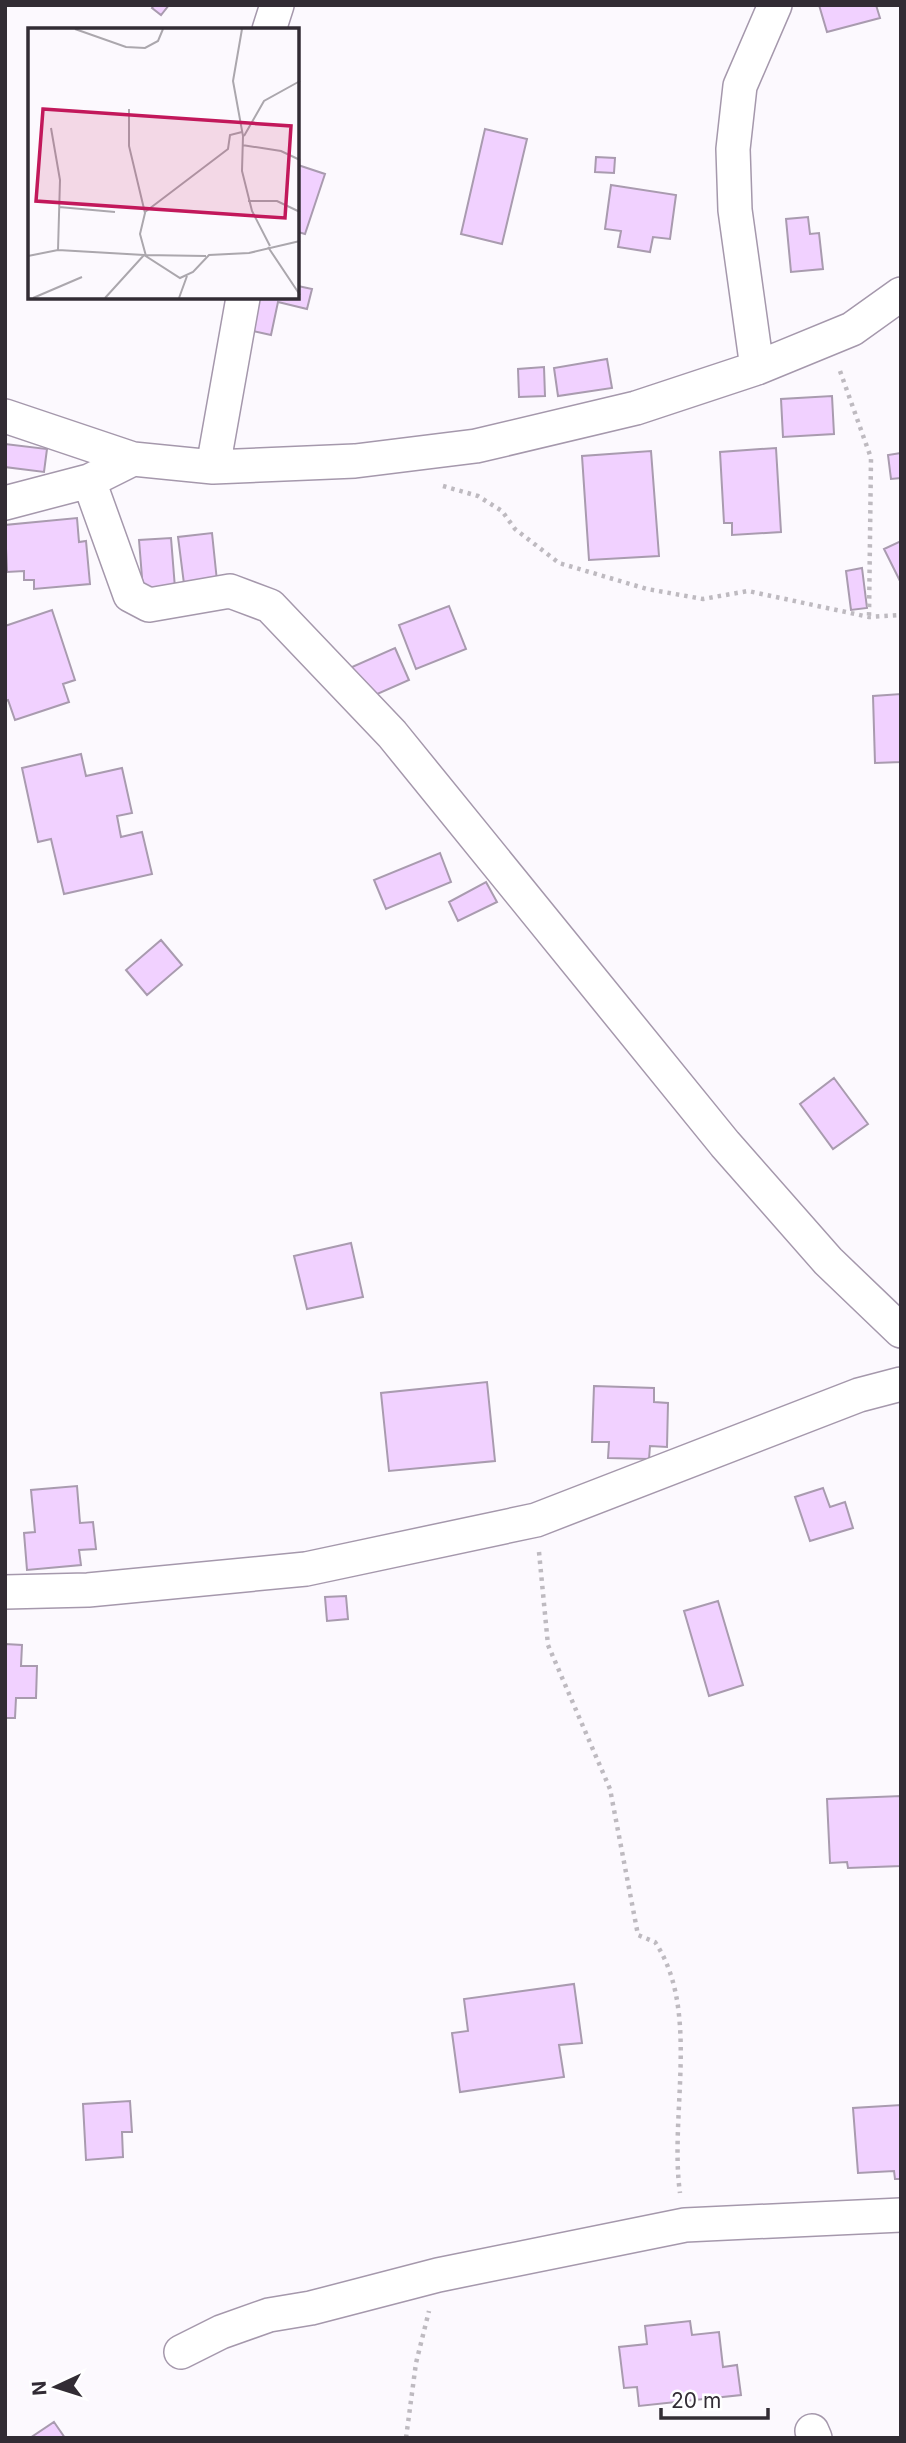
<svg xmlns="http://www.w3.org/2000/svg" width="906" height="2443" font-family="Inter,sans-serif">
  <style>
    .building { fill: #f1d1ff; stroke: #a99baf; stroke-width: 2 }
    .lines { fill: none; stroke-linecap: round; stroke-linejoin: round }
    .street-casing { stroke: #a598ac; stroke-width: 36 }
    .path { stroke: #bebac0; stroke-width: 4.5; stroke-dasharray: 3.5 5; stroke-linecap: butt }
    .street { stroke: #fff; stroke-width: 33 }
    .inset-road { fill: none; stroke: #aba7ad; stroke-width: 2 }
    .view { fill: #c2185b; fill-opacity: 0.15; stroke: #c2185b; stroke-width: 3.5 }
    .inset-edge { fill: none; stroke: #322c34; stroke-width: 3.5 }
  </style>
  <rect width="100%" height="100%" fill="#fcf9fe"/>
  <path class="building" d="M154,5H169L161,15L152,8Z
    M819,5H876L880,18L827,32Z
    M485,129L527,139L502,244L461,234Z
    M596,157L615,158L614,173L595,172Z
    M298,165L325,174L305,234L298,232Z
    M611,185L676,195L670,239L653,237L650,252L618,247L621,231L605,229Z
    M808,217L810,234L819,233L823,269L791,272L786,219Z
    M298,286L312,289L307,309L278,302L271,335L248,330L255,298H298Z
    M607,359L612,388L558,396L554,368Z
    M544,367L545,396L519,397L518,369Z
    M832,396L834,434L783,437L781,399Z
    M5,444L47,449L44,472L5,467Z
    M776,448L781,532L732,535V523H724L720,452Z
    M651,451L659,556L589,560L582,456Z
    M901,453V478L891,479L888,455Z
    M77,518L79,542L86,541L90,584L34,589V580H24V571L7,572L5,525Z
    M212,533L217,581L184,584L178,537Z
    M171,538L175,588L143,590L139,540Z
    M901,541V583L884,549Z
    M862,568L867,608L851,610L846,571Z
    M449,606L466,649L416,669L399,625Z
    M52,610L75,680L63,684L69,702L15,720L8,700L5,701V626Z
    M395,648L409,680L366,699L352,667Z
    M901,694V762L875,763L873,696Z
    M81,754L86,776L122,768L132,813L117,816L121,837L142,832L152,874L64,894L51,839L38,842L22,768Z
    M440,853L451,882L386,909L374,880Z
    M486,882L497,902L458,921L449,902Z
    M161,940L182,965L147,995L126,970Z
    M834,1078L868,1124L833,1149L800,1104Z
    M351,1243L363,1297L307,1309L294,1256Z
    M487,1382L495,1461L389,1471L381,1393Z
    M594,1386L654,1388V1402L668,1403L667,1447L650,1446L649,1459L608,1458L609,1442H592Z
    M77,1486L80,1523L93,1522L96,1549L79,1550L81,1565L27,1570L24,1533L35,1532L31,1490Z
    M823,1488L830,1507L845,1502L853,1528L810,1541L795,1497Z
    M346,1596L348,1619L327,1621L325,1597Z
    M718,1601L743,1685L709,1696L684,1611Z
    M5,1644L22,1645L21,1666H37L36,1698H16L15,1718H5Z
    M901,1796V1866L848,1868L847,1862L830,1863L827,1799Z
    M574,1984L582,2043L559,2045L564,2077L460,2092L452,2033L468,2031L464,1999Z
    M130,2101L132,2132H122L123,2157L86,2160L83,2104Z
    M901,2105V2179H895L894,2171L858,2173L853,2108Z
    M690,2321L692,2335L719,2332L723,2367L737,2365L741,2395L639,2406L637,2387L624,2388L619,2347L647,2344L645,2326Z
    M54,2422L65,2438H30Z"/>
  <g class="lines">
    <defs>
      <path id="street" d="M269,30L277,5
        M757,368L735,210L733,149L740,86L775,5
        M5,416L133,459
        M213,467L243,298
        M89,481L130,595L149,605L230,591L270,606L392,734L725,1144L828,1261L901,1331
        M5,503L89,481L133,459L213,467L355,461L476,446L636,408L757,368L852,329L901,294
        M5,1592L88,1590L306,1569L536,1520L859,1395L901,1384
        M181,2352L221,2332L269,2315L311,2308L438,2275L685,2225L901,2215
        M812,2431L815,2438"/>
    </defs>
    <use href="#street" class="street-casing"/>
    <path class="path" d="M840,371L871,458L869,617
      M443,486L478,496L502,511L515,529L559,563L647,589L703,599L748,591L869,617L901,615
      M539,1552L548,1645L610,1789L638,1935L655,1942C701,2010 669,2115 680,2193
      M406,2438L416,2363L429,2311"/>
    <use href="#street" class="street"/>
  </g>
  <g transform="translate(28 28)">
    <rect width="271" height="271" fill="#fcf9fe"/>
    <path class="inset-road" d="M47,1L98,19L117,20L130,13L135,1M214,1L205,53L215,108L214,143L224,183L242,218M101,81V118L117,185L112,206L118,228M23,100L32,152L30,222M216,108L236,73L272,53M214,117L253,123L272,132M220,173H249L272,184M31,179L87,184M117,184L200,121L202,107L214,104M240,219L272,267M0,228L30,222L116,227L152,250L165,244L181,227L221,225L272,213M5,270L54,249M77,270L116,227L178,228M151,270L159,248"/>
    <path class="view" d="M15,81L263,98L257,190L8,173Z"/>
    <rect width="271" height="271" class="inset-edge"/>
  </g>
  <rect width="906" height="2443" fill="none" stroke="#322c34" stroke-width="14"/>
  <g transform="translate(56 2387) rotate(266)" stroke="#ffffff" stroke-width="5" paint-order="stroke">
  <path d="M0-5L12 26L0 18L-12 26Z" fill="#322c34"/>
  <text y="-10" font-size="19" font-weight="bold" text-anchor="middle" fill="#322c34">N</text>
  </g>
  <path d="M661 2408v10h107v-10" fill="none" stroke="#322c34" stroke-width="3.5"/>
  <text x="671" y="2408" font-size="21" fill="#322c34" stroke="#ffffff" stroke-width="5" paint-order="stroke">20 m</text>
</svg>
